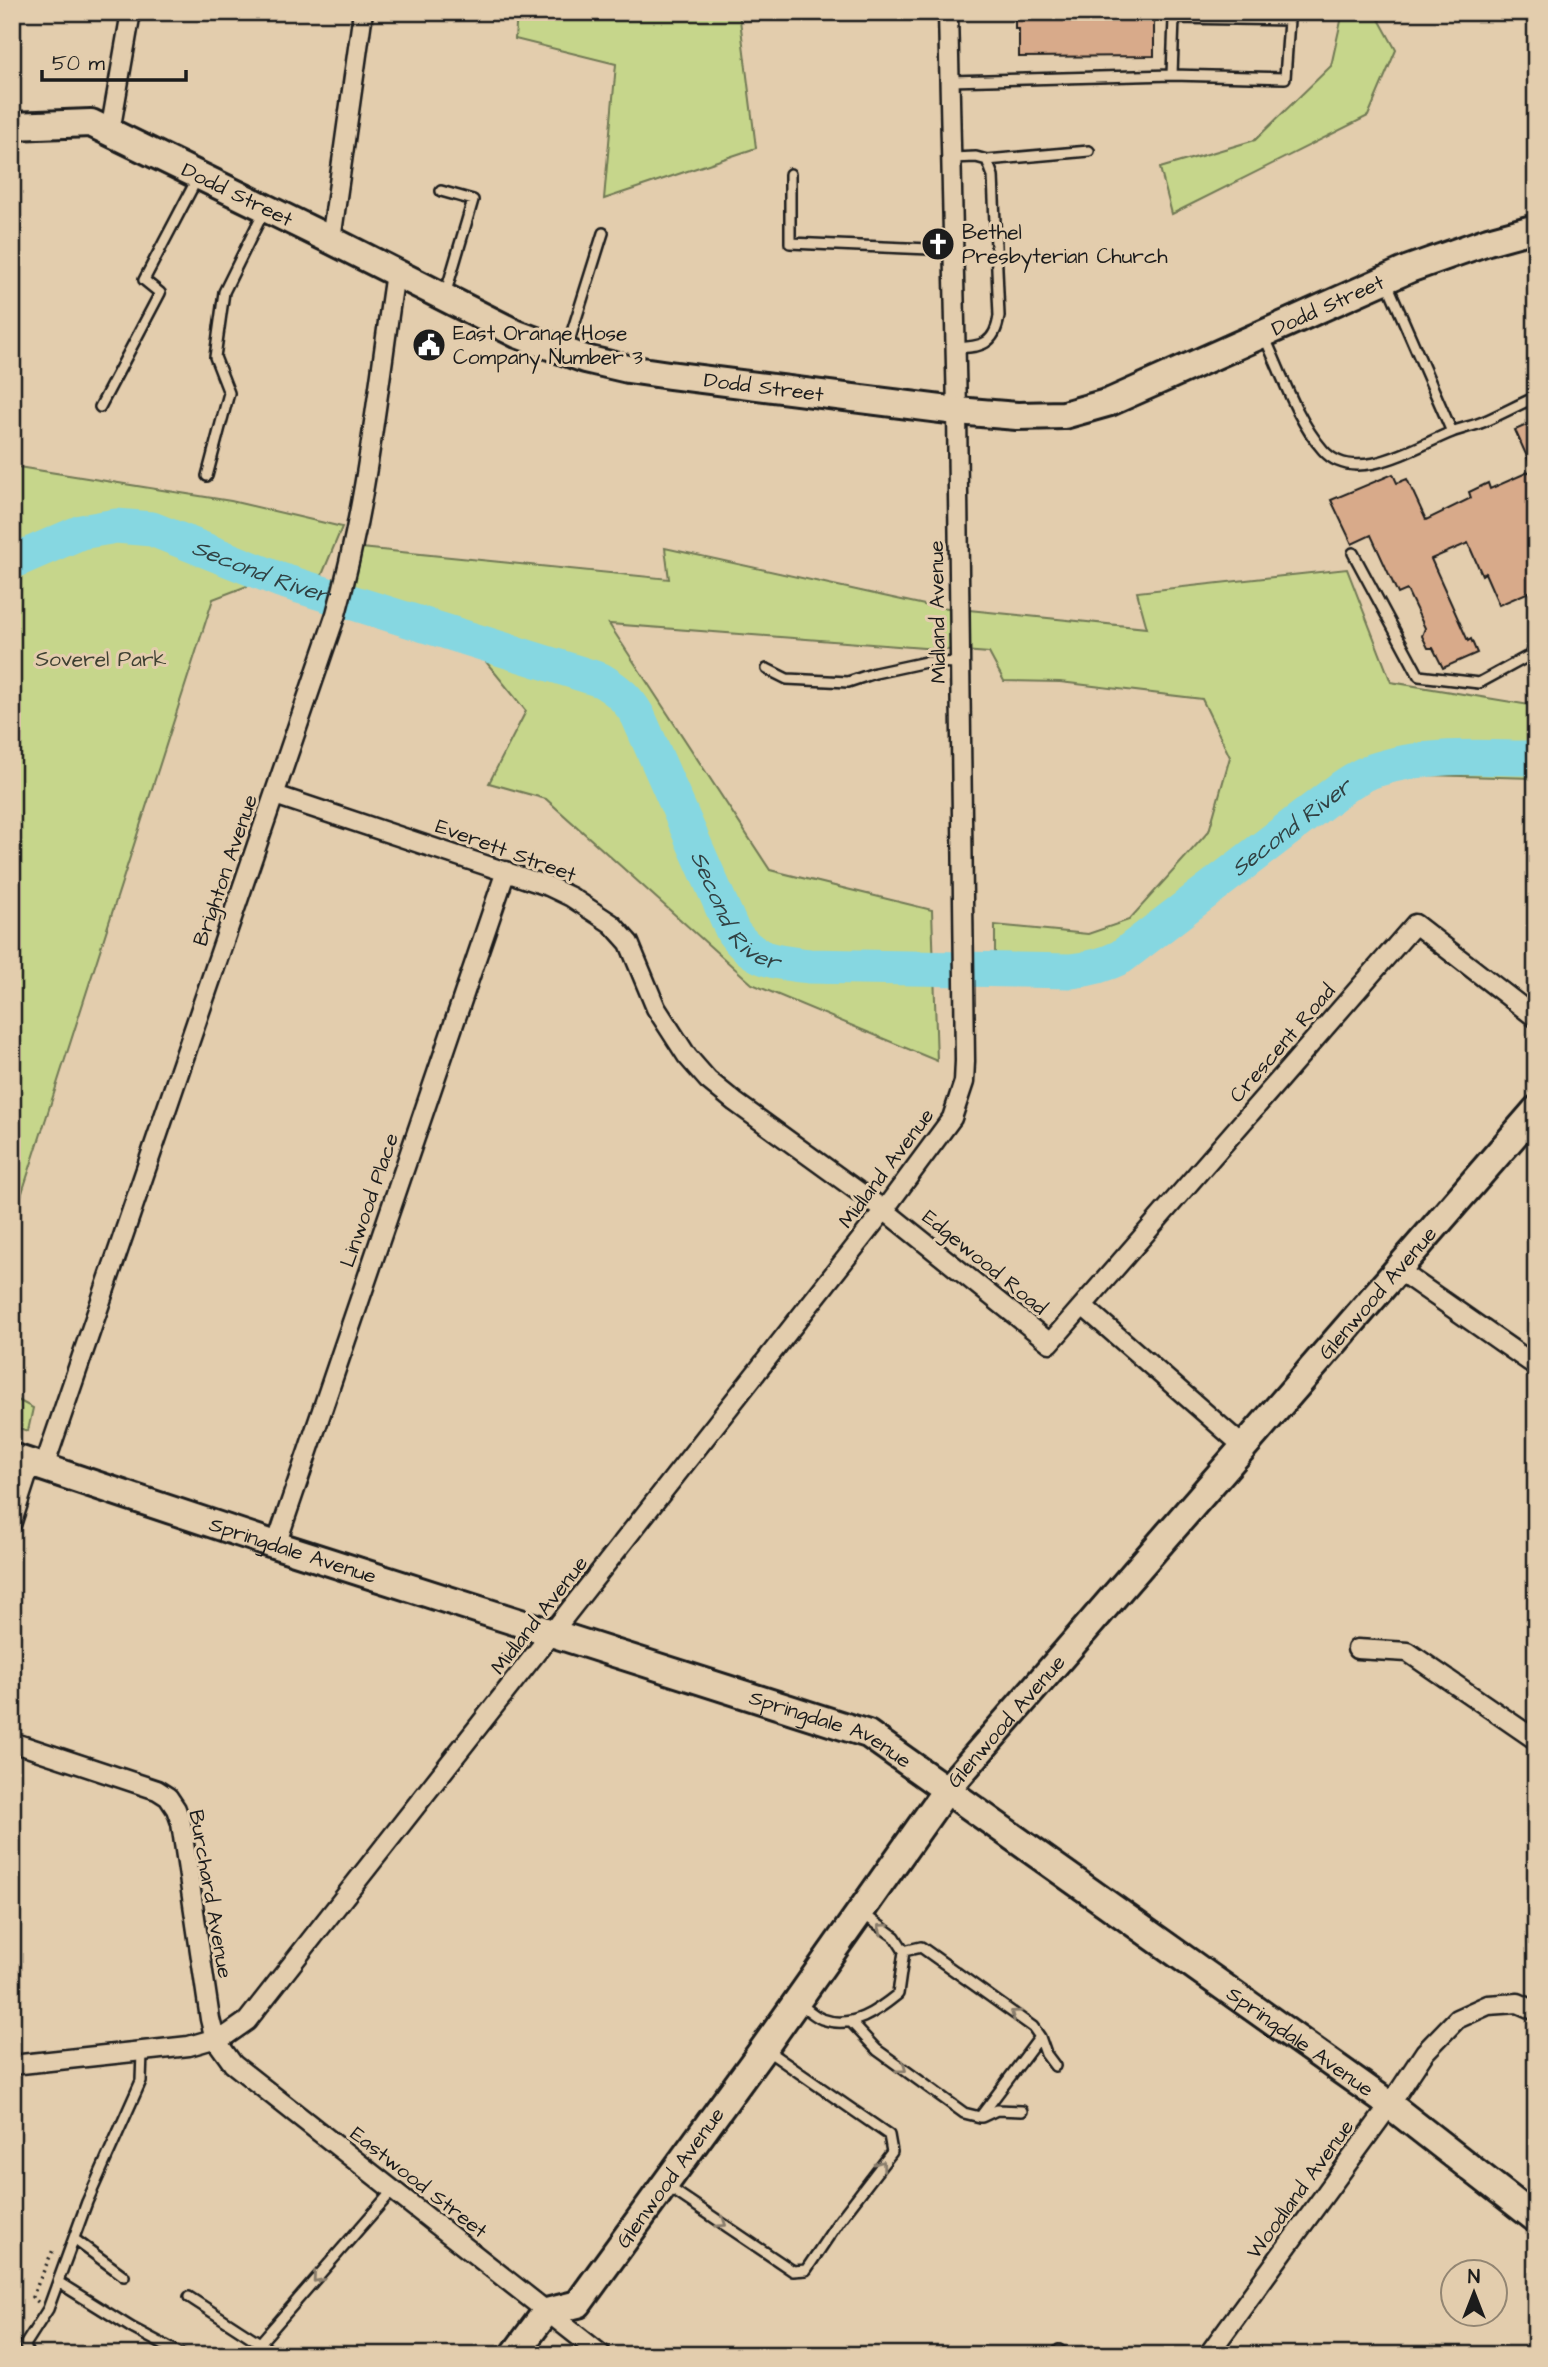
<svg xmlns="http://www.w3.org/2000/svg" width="1548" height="2367" font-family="'Architects Daughter',sans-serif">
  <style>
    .green { fill: #c6d68b; stroke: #717954; stroke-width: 2 }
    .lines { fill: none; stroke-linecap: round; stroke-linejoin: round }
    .river { stroke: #86d7e1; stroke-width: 35 }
    .building { fill: #d8aa8a; stroke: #1c1c1c; stroke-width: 2 }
    .lane-casing { stroke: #1c1c1c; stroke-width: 14 }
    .street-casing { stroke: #1c1c1c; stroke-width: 23 }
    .secondary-casing { stroke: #1c1c1c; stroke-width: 32 }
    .path { stroke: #1c1c1c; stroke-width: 3.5; stroke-dasharray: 2 5; stroke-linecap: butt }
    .lane { stroke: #e3cdad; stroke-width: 9 }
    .street { stroke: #e3cdad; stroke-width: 18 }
    .secondary { stroke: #e3cdad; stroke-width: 26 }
    .oneway { stroke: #897d6c }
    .labels { text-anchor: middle; stroke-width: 6; stroke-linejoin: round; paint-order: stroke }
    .street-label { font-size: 21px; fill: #1c1c1c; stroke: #e3cdad }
    .poi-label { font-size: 21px; fill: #1c1c1c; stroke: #e3cdad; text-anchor: start }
    .park-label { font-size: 21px; fill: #3e4132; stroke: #e3cdad }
    .water-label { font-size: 23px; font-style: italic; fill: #314143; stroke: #e3cdad }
  </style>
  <rect width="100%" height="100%" fill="#e3cdad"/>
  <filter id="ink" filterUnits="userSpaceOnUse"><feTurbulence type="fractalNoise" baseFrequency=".0143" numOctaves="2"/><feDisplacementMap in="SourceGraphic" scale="14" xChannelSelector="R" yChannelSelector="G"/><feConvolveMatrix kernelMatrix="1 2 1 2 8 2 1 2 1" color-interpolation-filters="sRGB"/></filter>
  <g filter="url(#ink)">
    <path class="green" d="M517,12H739L756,148L604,199L616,64L515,39Z
      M1343,12H1375L1396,50L1368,116L1172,214L1160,168L1255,140L1331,66Z
      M12,466L231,501L342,527L314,594L260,581L213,599L12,1224Z
      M361,548L669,579L665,548L929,606L1147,628L1137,592L1347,569L1391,682L1536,706V778L1389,774L1118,964L995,965V925L1088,934L1129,920L1209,831L1230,757L1202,699L1060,682L1004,681L989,653L609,624L770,870L932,910L937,1061L752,984L546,799L489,783L526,711L479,653L342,611Z
      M12,1397L33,1408L28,1431L12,1426Z"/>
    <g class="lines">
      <path class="river" id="s1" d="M12,562L81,532L116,526L152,529L280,580L601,680C618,690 628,699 638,716L733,932C754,961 775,962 809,966L1071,971C1090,969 1105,965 1121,957L1344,786C1355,779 1366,772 1378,769C1427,753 1485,758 1536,758"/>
    </g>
    <path class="building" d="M1015,12H1154V56L1019,57V29H1015Z
      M1536,421V522L1529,525L1536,540V589L1499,605L1485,573L1482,575L1468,543L1431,559L1468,641L1471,639L1477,653L1443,668L1433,648H1428L1422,636L1425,628L1407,590L1398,594L1371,535L1352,544L1331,500L1393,474L1397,483L1407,479L1426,520L1471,498L1469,492L1488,483L1490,489L1533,470L1515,430Z"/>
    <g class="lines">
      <defs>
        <path id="lane" d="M950,81L1172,75L1174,18L1289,20L1285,78L1172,75
          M951,158L976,157L987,160L993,176L999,316C995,345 981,347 955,348
          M987,160L1089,151
          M790,174V243L953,250
          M441,191L473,200L445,295
          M1387,283L1452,432
          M1264,336C1282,374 1296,419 1323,450C1355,487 1418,445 1452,432C1462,428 1473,426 1483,422C1501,414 1518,405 1536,397
          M566,351L603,233
          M100,407L160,293L144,280L198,177
          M207,476L229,393L215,357L224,292L265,209
          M1353,553L1419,676L1479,683L1536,652
          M767,669L787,679L848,682L875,673L926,662L960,663
          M799,2003C806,2008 814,2016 822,2019C852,2030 877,2011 898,1994L904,1951L895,1937L862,1913
          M851,2022L877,2050L964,2113L980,2117L1040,2037L1033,2027L921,1947L904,1951
          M1040,2037L1046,2054L1055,2066
          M982,2117L997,2110L1022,2111
          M667,2186L793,2271L806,2270L839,2221L892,2152L889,2135L765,2049
          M74,2239L124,2276
          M58,2282L132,2328L183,2355
          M189,2297L260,2343
          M1059,2350L1066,2355
          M28,2355L25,2345L48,2309L87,2202L141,2081L142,2052
          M275,2355L260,2343L393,2190"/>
        <path id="street" d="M110,132L131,12
          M331,240L363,12
          M275,795L548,886L571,897L612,924L629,943L656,1008L687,1056L708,1080L735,1102L884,1210L1050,1343L1415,924L1536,1018
          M1397,1269L1536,1366
          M1083,1306L1243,1446
          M44,1467L336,614C367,503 378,387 395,273
          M12,1522L31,1463
          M276,1545L506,871
          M1357,1649L1408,1652L1536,1740
          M12,1742L157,1790L168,1797L176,1809L181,1823L210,2019L215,2039L233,2064L602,2355
          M12,2065L189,2046L227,2035L247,2021L884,1210L952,1118L964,1082L965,1061L957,411L948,12
          M1208,2355L1390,2105L1425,2052L1457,2019L1488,2005L1518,2003L1536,2011"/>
        <g id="secondary">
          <path id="s2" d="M12,126L91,123L331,240L517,334L585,359L628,369L669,375L957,411L1017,416L1064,415L1110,402L1409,269L1488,241L1536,228"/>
          <path id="s3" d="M12,1457L276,1545L868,1734L1390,2105L1536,2219"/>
          <path id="s4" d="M514,2355L546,2312L578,2304L764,2048L947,1789L1536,1110"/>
        </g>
      </defs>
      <use href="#lane" class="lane-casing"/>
      <use href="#street" class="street-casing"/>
      <use href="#secondary" class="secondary-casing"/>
      <path class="path" d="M38,2302L32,2297L53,2250"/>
      <use href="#lane" class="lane"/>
      <use href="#street" class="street"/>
      <use href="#secondary" class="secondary"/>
    </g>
    <defs><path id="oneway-chevron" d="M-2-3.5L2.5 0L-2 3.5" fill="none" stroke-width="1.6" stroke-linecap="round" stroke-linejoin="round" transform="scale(1.75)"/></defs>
    <g class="oneway">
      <use href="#oneway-chevron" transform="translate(882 1928) rotate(-144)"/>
      <use href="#oneway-chevron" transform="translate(1015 2014) rotate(-144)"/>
      <use href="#oneway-chevron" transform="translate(902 2068) rotate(36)"/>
      <use href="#oneway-chevron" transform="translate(881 2165) rotate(-53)"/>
      <use href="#oneway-chevron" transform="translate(722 2223) rotate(34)"/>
      <use href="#oneway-chevron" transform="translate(317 2278) rotate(131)"/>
    </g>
  </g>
  <defs>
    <symbol id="church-disc" viewBox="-11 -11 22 22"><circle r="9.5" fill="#1c1c1c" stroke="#e3cdad"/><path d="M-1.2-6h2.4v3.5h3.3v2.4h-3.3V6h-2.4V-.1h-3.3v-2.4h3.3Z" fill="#fff"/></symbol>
    <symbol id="civic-disc" viewBox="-11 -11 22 22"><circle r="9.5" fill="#1c1c1c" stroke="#e3cdad"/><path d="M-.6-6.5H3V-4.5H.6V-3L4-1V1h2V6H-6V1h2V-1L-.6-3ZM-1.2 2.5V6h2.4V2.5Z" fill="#fff"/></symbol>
  </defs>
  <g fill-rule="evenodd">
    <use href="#church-disc" x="919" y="225" width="38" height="38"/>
    <use href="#civic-disc" x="410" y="326" width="38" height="38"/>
  </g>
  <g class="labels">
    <g class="street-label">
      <text dy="7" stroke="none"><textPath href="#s2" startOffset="242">Dodd Street</textPath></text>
      <text dy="7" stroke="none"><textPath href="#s2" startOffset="1396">Dodd Street</textPath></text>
      <text dy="7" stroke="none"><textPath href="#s2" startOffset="808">Dodd Street</textPath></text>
      <text transform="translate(937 612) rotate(-91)" y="7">Midland Avenue</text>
      <text transform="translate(506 850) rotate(20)" y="7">Everett Street</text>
      <text transform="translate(225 870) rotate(-71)" y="7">Brighton Avenue</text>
      <text transform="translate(1282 1043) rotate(-49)" y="7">Crescent Road</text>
      <text transform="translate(886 1168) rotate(-53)" y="7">Midland Avenue</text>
      <text transform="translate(369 1200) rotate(-71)" y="7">Linwood Place</text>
      <text transform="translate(985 1262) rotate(39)" y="7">Edgewood Road</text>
      <text dy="7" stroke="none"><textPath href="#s4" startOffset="1377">Glenwood Avenue</textPath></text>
      <text dy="7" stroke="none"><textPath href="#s3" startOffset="296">Springdale Avenue</textPath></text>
      <text transform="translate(539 1615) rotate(-52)" y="7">Midland Avenue</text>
      <text dy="7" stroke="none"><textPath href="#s4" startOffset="810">Glenwood Avenue</textPath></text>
      <text dy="7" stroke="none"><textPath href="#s3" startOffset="863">Springdale Avenue</textPath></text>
      <text transform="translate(211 1894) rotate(80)" y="7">Burchard Avenue</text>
      <text dy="7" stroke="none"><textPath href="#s3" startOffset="1430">Springdale Avenue</textPath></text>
      <text dy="7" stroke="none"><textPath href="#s4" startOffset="243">Glenwood Avenue</textPath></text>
      <text transform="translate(419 2182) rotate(38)" y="7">Eastwood Street</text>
      <text transform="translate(1300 2189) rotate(-54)" y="7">Woodland Avenue</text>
    </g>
    <g class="poi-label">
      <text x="962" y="239">Bethel<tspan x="962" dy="24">Presbyterian Church</tspan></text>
      <text x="453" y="340">East Orange Hose<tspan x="453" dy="24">Company Number 3</tspan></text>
    </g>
    <g class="park-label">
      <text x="101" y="666">Soverel Park</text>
    </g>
    <g class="water-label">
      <text dy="8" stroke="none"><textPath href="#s1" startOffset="264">Second River</textPath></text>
      <text dy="8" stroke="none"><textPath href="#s1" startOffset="1524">Second River</textPath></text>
      <text dy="8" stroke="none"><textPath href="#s1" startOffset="894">Second River</textPath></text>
    </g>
  </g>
  <rect width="1548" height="2367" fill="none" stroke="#e3cdad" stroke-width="42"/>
  <rect x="21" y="21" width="1506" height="2325" fill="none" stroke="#1c1c1c" stroke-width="2.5" filter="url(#ink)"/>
  <g transform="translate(1474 2293)"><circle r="33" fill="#e3cdad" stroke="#938673" stroke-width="2"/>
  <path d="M0-5L12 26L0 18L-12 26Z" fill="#1c1c1c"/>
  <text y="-10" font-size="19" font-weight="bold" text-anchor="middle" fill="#1c1c1c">N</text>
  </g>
  <path d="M42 70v10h144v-10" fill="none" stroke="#1c1c1c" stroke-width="3.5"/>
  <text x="52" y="70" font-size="21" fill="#1c1c1c" stroke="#e3cdad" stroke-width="5" paint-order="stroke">50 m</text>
</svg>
